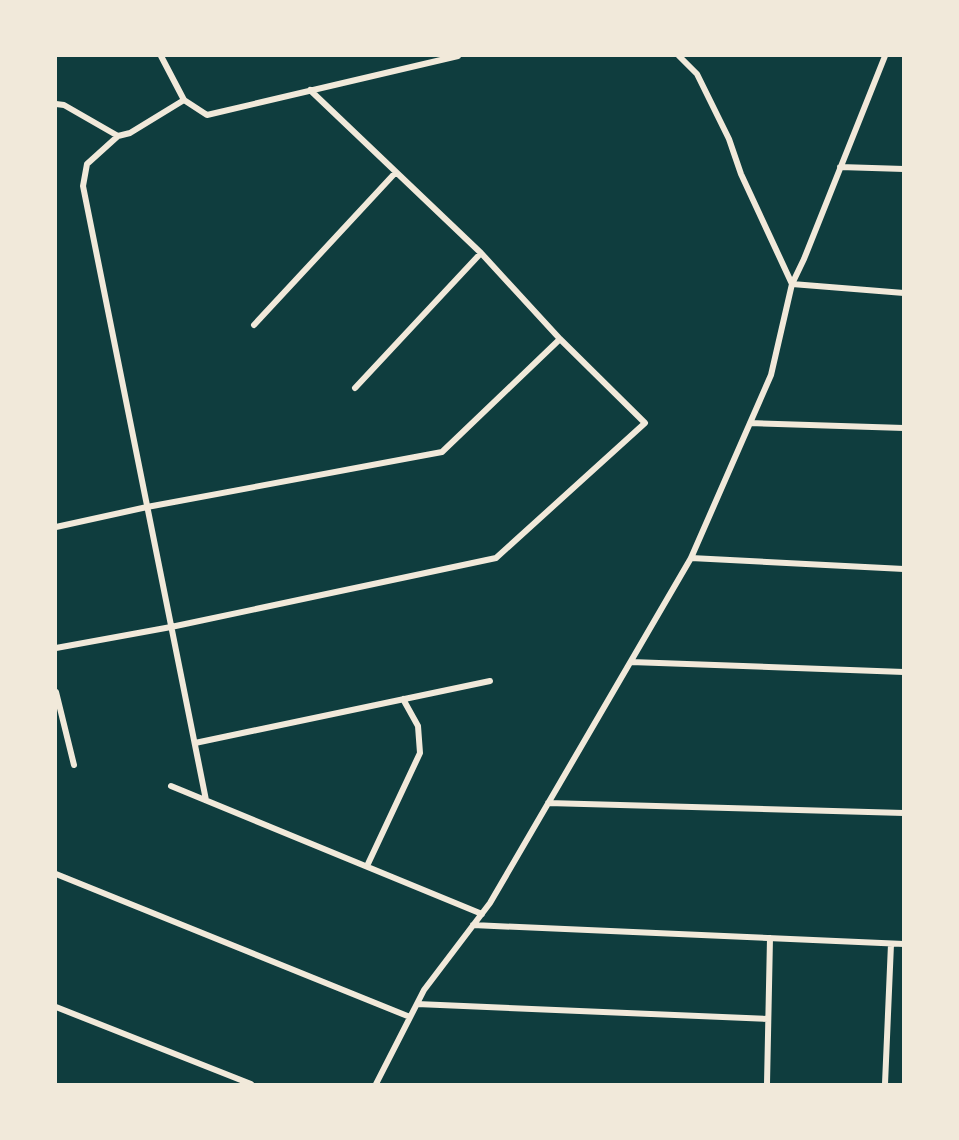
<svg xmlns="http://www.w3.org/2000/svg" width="959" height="1140" font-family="'Titillium Web',sans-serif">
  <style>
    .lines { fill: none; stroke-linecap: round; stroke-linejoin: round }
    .minor { stroke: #f1e9da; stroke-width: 6 }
  </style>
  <rect width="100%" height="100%" fill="#0f3d3e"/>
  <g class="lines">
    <path class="minor" d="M161,56L184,100L207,115L458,56
      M679,56L697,74L729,139L741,174L792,284
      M56,104L64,105L118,136L130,133L184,100
      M118,136L87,164L83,186L206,800
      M840,167L904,169
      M792,284L904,293
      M254,325L396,172
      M355,388L481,253
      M750,423L904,428
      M56,527L147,507L442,452L560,339
      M691,558L904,569
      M56,648L171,627L496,558L645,423L560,339L481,253L310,90
      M631,662L904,672
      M56,692L74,765
      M195,743L490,681
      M171,786L482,914
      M548,803L904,813
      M367,866L420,753L418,726L403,699
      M56,874L410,1017
      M473,925L904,944
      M417,1004L768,1019
      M56,1007L251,1084
      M376,1084L424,990L490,903L691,558L771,375L792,284L804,259L885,56
      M767,1084L770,938
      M885,1084L891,944"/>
  </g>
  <rect width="959" height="1140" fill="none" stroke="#f1e9da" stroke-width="114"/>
</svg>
